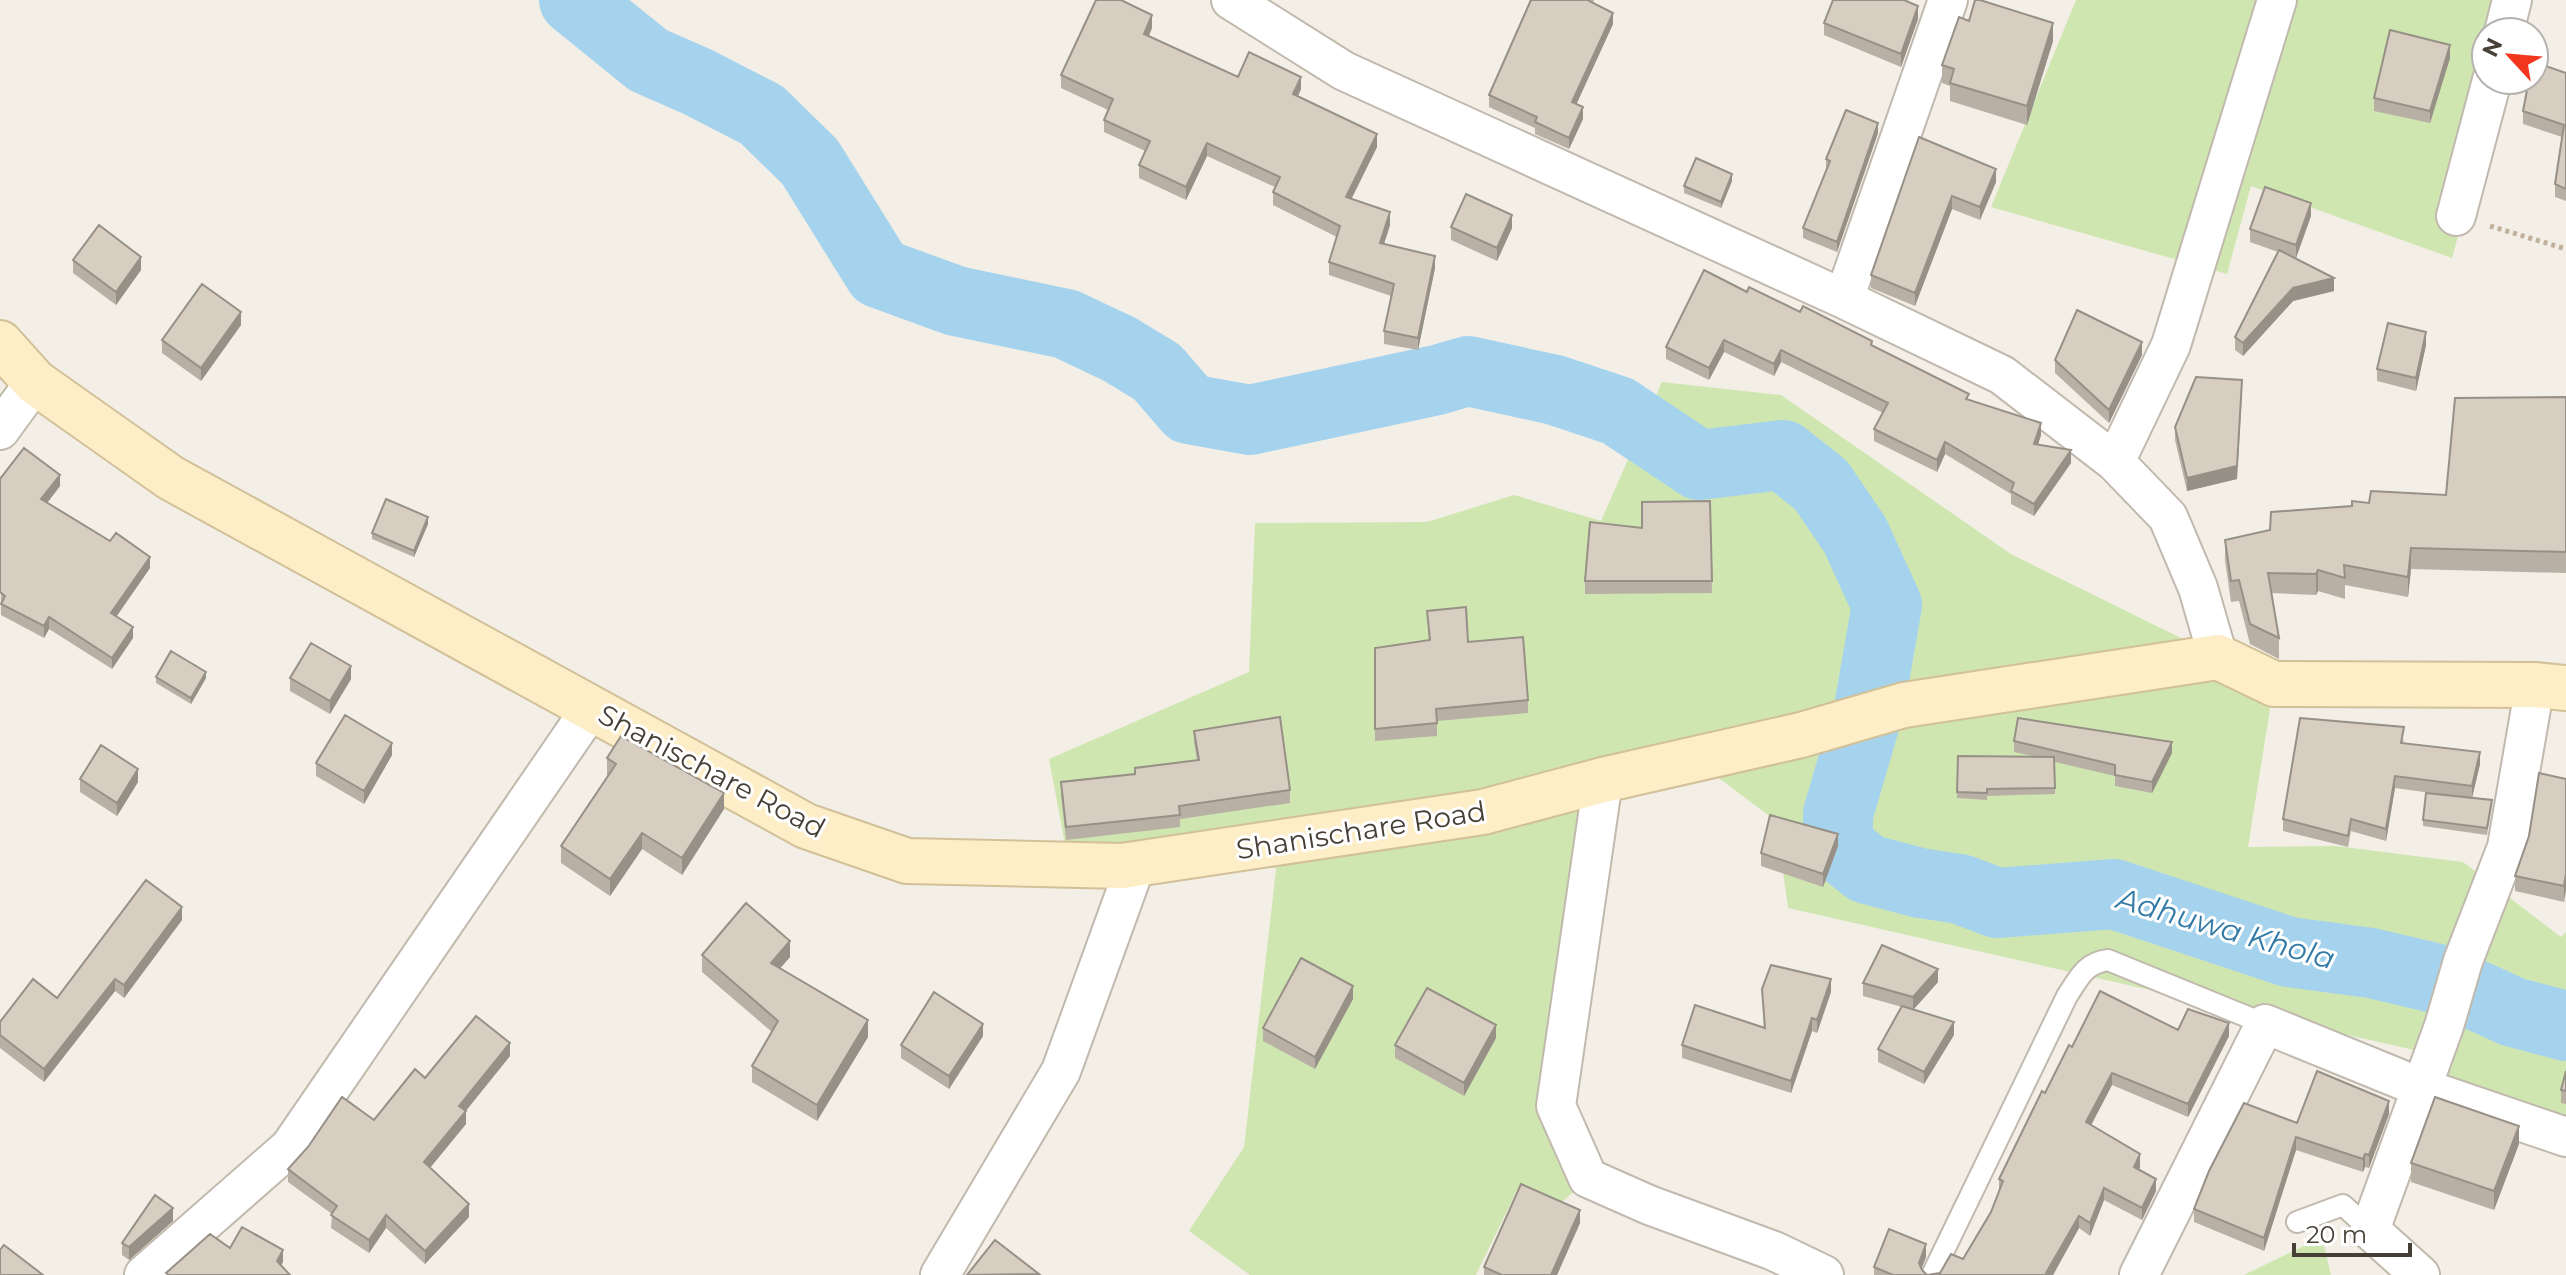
<svg xmlns="http://www.w3.org/2000/svg" width="2566" height="1275" font-family="Montserrat,sans-serif">
  <style>
    .green { fill: #d0e6b1 }
    .lines { fill: none; stroke-linecap: round; stroke-linejoin: round }
    .river { stroke: #a5d3ee; stroke-width: 70 }
    .lane-casing { stroke: #c1b9ad; stroke-width: 24 }
    .street-casing { stroke: #c1b9ad; stroke-width: 42 }
    .secondary-casing { stroke: #d1c098; stroke-width: 48 }
    .path { stroke: #bfb19b; stroke-width: 5; stroke-dasharray: 4 4; stroke-linecap: butt }
    .lane { stroke: #fff; stroke-width: 20 }
    .street { stroke: #fff; stroke-width: 38 }
    .secondary { stroke: #fdeec7; stroke-width: 44 }
    .wall { fill: #b9b0a5 }
    .shaded-wall { fill: #969086 }
    .building { fill: #d7cdc0; stroke: #969086; stroke-width: 2 }
    .labels { text-anchor: middle; stroke-width: 6; stroke-linejoin: round; paint-order: stroke }
    .street-label { font-size: 28px; fill: #463f36; stroke: #fff }
    .water-label { font-size: 30px; font-style: italic; fill: #317aa6; stroke: #fff }
  </style>
  <rect width="100%" height="100%" fill="#f3efe7"/>
  <path class="green" d="M2076,0H2524L2486,32V80H2502L2452,258L2251,186L2227,274L1991,207Z
    M1662,382L1781,395L2011,554L2274,684L2248,847L2336,846L2463,862L2561,937L2566,932V1137L2422,1088L2432,1054L1788,908L1776,821L1708,770L1603,780L1556,1106L1588,1178L1557,1207L1517,1190L1476,1275H1250L1189,1231L1244,1147L1279,844H1065L1049,759L1249,672L1255,523L1427,522L1514,495L1601,521Z
    M2322,1237L2331,1275H2244Z"/>
  <g class="lines">
    <path class="river" d="M574,0L648,60L698,82L762,115L810,162L879,273L956,301L1066,324L1119,349L1157,372L1189,409L1250,420L1437,380L1468,371L1555,390L1618,411L1699,465L1783,455L1821,485L1855,535L1887,605L1869,708L1838,814V846L1867,869L1920,883L1960,889L1997,903L2114,894L2289,952L2371,963L2443,980L2513,1012L2566,1026"/>
    <defs>
      <path id="lane" d="M2297,1222L2343,1205L2370,1230
        M1932,1275L2067,996C2079,978 2085,963 2108,960L2265,1024"/>
      <path id="street" d="M1231,0L1344,71L1844,299L2002,375L2115,462L2168,517L2198,588L2218,657
        M2504,32L2512,0
        M2456,216L2492,80
        M1844,299L1948,0
        M0,430L35,382
        M2115,462L2171,345L2277,0
        M1603,780L1556,1106L1588,1178L1649,1205L1774,1251L1824,1275
        M144,1275L290,1147L592,707
        M940,1275L1061,1071L1136,864
        M2139,1275L2265,1024L2422,1088L2566,1137
        M2420,1275L2370,1230L2444,1026L2463,961L2507,847L2535,685"/>
      <path id="secondary" d="M0,343L35,382L171,478L806,826L907,861L1122,866L1483,812L1603,780L1801,735L1904,705L2218,657L2274,684L2535,685L2566,688"/>
    </defs>
    <use href="#lane" class="lane-casing"/>
    <use href="#street" class="street-casing"/>
    <use href="#secondary" class="secondary-casing"/>
    <path class="path" d="M2490,226L2566,249"/>
    <use href="#lane" class="lane"/>
    <use href="#street" class="street"/>
    <use href="#secondary" class="secondary"/>
  </g>
  <path class="wall" d="M1530,0H1594L1593,3L1613,24L1576,104L1583,119L1569,149L1535,134V128L1489,107V95Z
    M1918,19L1901,67L1824,35V23Z
    M1969,21L2053,41L2027,125L1950,101V86L1942,83V65Z
    M1152,28L1149,36L1238,77L1301,89L1298,96L1377,147L1351,199L1390,225L1384,244L1435,268L1418,350L1384,344V331L1391,296L1329,275V262L1337,237L1273,205V192L1275,187L1207,156L1186,200L1139,178V165L1145,151L1104,132V120L1108,110L1061,88V75Z
    M2450,58L2430,123L2374,111V98Z
    M2566,73V201L2555,197V184L2562,137L2523,124V111Z
    M1878,133L1837,252L1803,238V228L1826,170V159Z
    M1919,137L1996,182L1980,220L1952,209L1915,306L1871,288V275Z
    M1732,181L1721,208L1684,193V186Z
    M2311,216L2296,258L2334,291L2293,301L2243,356L2235,350V337L2278,252L2250,242V229Z
    M1451,227L1512,228L1497,261L1451,240Z
    M73,260L141,270L116,305L73,273Z
    M1747,292L1800,312L1872,346L1969,400L2041,435L2038,445L2071,463L2034,516L2011,504V494L1945,454L1937,472L1874,441V429L1883,413L1781,362L1774,376L1724,352L1709,380L1666,359V347Z
    M241,325L201,381L162,353V340Z
    M2426,345L2416,391L2377,381V369Z
    M2142,355L2109,423L2055,373V360Z
    M2242,393L2237,479L2187,491L2175,440V427Z
    M2566,397V573L2411,569L2408,597L2345,585V599L2318,591L2316,595L2272,593L2279,638V659L2250,644L2239,601L2231,602L2225,560V540L2270,530L2369,503L2446,495Z
    M0,479L60,486L47,503L150,568L117,616L133,638L112,669L49,629L44,638L1,615Z
    M1710,501L1712,593L1585,594V581L1642,528Z
    M428,524L414,557L372,539V533Z
    M1427,611L1468,642L1528,700V713L1437,721V736L1375,741V648L1429,641Z
    M156,677L206,678L191,704L156,683Z
    M290,678L351,679L330,714L290,691Z
    M1194,731L1290,790V803L1180,819V827L1066,840L1061,795V782L1135,774L1197,760L1194,743Z
    M2404,739L2403,743L2480,764L2472,798L2492,806L2487,835L2423,826V820L2460,797L2395,788L2386,841L2351,831L2348,847L2283,831V819Z
    M2014,741L2172,753L2152,793L2115,786V776L2055,762V794L1987,796V800L1957,798L1958,756H2032L2014,752Z
    M392,755L364,804L316,776V763Z
    M607,758L724,809L682,875L642,849L610,896L561,863V846L609,776L607,775Z
    M80,779L138,782L117,816L80,792Z
    M2566,779L2564,902L2515,891V876L2529,836Z
    M1838,846L1823,887L1761,866V853Z
    M182,920L124,998L115,991L44,1082L0,1048V1022L57,998Z
    M702,955L790,957L780,968L868,1037L817,1121L752,1082V1066L772,1032L702,972Z
    M1938,982L1914,1009L1954,1035L1924,1084L1878,1062V1049L1902,1007L1863,996V983Z
    M1762,989L1831,992L1817,1033L1812,1031L1791,1093L1682,1058V1045L1764,1028Z
    M1353,999L1315,1069L1263,1041V1028Z
    M2178,1030L2229,1036L2188,1117L2112,1085L2091,1125L2140,1167L2139,1170L2156,1191L2142,1220L2104,1200L2090,1236L2079,1228L2053,1275H1874V1267L1926,1257L1921,1269L1927,1275L1940,1273L1963,1259L1991,1212L1999,1191V1179L2045,1093L2072,1047Z
    M983,1036L949,1089L901,1058V1045Z
    M1496,1038L1464,1096L1395,1058V1045Z
    M510,1056L466,1111V1124L430,1168L469,1217L425,1264L386,1228L369,1253L331,1228L332,1214L288,1182V1169L374,1120L425,1078Z
    M2566,1071V1104L2561,1103V1090Z
    M2389,1114L2369,1168L2365,1167L2363,1172L2296,1150L2264,1251L2194,1222V1209L2297,1123Z
    M2519,1144L2494,1210L2411,1182V1163Z
    M173,1221L129,1260L122,1255V1243Z
    M1580,1223L1557,1275H1484V1267Z"/>
  <path class="shaded-wall" d="M1918,6V19L1901,67V54Z
    M1613,13V24L1572,114V102Z
    M1152,15V28L1144,47V34Z
    M2053,23V41L2027,125V106Z
    M2450,45V58L2430,123V111Z
    M1301,77V89L1293,107V94Z
    M1583,107V119L1569,149V138Z
    M1878,123V133L1837,252V242Z
    M1377,134V147L1346,210V197Z
    M1207,143V156L1186,200V187Z
    M1996,169V182L1980,220V207Z
    M1732,174V181L1721,208V202Z
    M1952,196V209L1915,306V293Z
    M2311,203V216L2296,258V245Z
    M1390,212V225L1380,256V243Z
    M1512,215V228L1497,261V248Z
    M1435,256V268L1418,350V338Z
    M141,257V270L116,305V292Z
    M2334,278V291L2293,301L2243,356V343L2293,288Z
    M241,312V325L201,381V368Z
    M2426,332V345L2416,391V378Z
    M1724,340V352L1709,380V368Z
    M2142,342V355L2109,423V410Z
    M1781,350V362L1774,376V364Z
    M2242,380L2237,479L2187,491V478Z
    M2041,423V435L2034,457V444Z
    M1945,442V454L1937,472V460Z
    M2071,450V463L2034,516V504Z
    M60,475V486L41,511V499Z
    M428,517V524L414,557V551Z
    M2411,548V569L2408,597V577Z
    M150,557V568L111,624V613Z
    M2318,570V591L2316,595V574Z
    M49,617V629L44,638V626Z
    M133,627V638L112,669V658Z
    M351,666V679L330,714V701Z
    M206,672V678L191,704V698Z
    M2172,742V753L2152,793V782Z
    M392,743V755L364,804V791Z
    M2480,752V764L2472,798V786Z
    M138,769V782L117,816V803Z
    M2395,776V788L2386,841V829Z
    M724,793V809L682,875V858Z
    M642,833V849L610,896V879Z
    M1838,834V846L1823,887V874Z
    M2566,874V890L2564,902V886Z
    M182,907V920L124,998V985Z
    M790,941V957L771,979V963Z
    M1938,969V982L1913,1010V997Z
    M115,979V991L44,1082V1069Z
    M1831,979V992L1817,1033V1020Z
    M1353,986V999L1315,1069V1057Z
    M1812,1018V1031L1791,1093V1081Z
    M868,1020V1037L817,1121V1105Z
    M1954,1022V1035L1924,1084V1072Z
    M2229,1023V1036L2188,1117V1104Z
    M983,1024V1036L949,1089V1076Z
    M1496,1025V1038L1464,1096V1083Z
    M510,1043V1056L459,1119V1106Z
    M2112,1073V1085L2086,1135V1122Z
    M2389,1101V1114L2369,1168V1155Z
    M466,1111V1124L424,1175V1162Z
    M2519,1126V1144L2494,1210V1191Z
    M2296,1137V1150L2264,1251V1238Z
    M2140,1154V1167L2134,1180V1167Z
    M2365,1154V1167L2363,1172V1159Z
    M2156,1179V1191L2142,1220V1208Z
    M2104,1188V1200L2090,1236V1223Z
    M469,1204V1217L425,1264V1251Z
    M173,1208V1221L129,1260V1247Z
    M1580,1210V1223L1557,1275H1551Z
    M386,1215V1228L369,1253V1240Z
    M2079,1216V1228L2053,1275H2046Z
    M1926,1244V1257L1919,1275V1263Z
    M283,1250V1262L277,1274V1261Z"/>
  <path class="building" d="M1096,0H1121L1152,15L1144,34L1238,77L1249,52L1301,77L1293,94L1377,134L1346,197L1390,212L1380,243L1435,256L1418,338L1384,331L1394,284L1329,262L1340,226L1273,192L1280,177L1207,143L1186,187L1139,165L1150,141L1104,120L1113,99L1061,75Z
    M1531,0H1589V1L1613,13L1572,102L1583,107L1569,138L1535,122L1537,117L1489,95Z
    M1833,0H1904L1918,6L1901,54L1824,23Z
    M1975,0H1980L2053,23L2027,106L1950,83L1954,69L1942,65L1959,17L1969,21Z
    M2390,30L2450,45L2430,111L2374,98Z
    M2534,62L2566,73V189L2555,184L2564,125L2523,111L2529,80H2534Z
    M1846,110L1878,123L1837,242L1803,228L1830,161L1826,159Z
    M1919,137L1996,169L1980,207L1952,196L1915,293L1871,275Z
    M1696,158L1732,174L1721,202L1684,186Z
    M2265,187L2311,203L2296,245L2250,229Z
    M1466,194L1512,215L1497,248L1451,227Z
    M99,225L141,257L116,292L73,260Z
    M2279,250L2334,278L2293,288L2243,343L2235,337Z
    M1704,270L1747,292L1749,287L1800,312L1803,306L1872,341L1871,345L1969,394L1966,399L2041,423L2034,444L2071,450L2034,504L2011,491L2014,483L1945,442L1937,460L1874,429L1888,403L1781,350L1774,364L1724,340L1709,368L1666,347Z
    M202,284L241,312L201,368L162,340Z
    M2077,310L2142,342L2109,410L2055,360Z
    M2388,323L2426,332L2416,378L2377,369Z
    M2196,377L2242,380L2237,466L2187,478L2175,427Z
    M2566,397V552L2411,548L2408,577L2344,565L2345,578L2318,570L2316,574L2268,573L2279,638L2250,624L2239,580L2231,581L2225,540L2270,530L2271,512L2352,506V501L2369,503L2371,491L2446,495L2455,398Z
    M24,448L60,475L41,499L110,541L116,533L150,557L111,613L133,627L112,658L49,617L44,626L1,604L5,596L0,592V479Z
    M386,499L428,517L414,551L372,533Z
    M1710,501L1712,581H1585L1590,522L1642,528V502Z
    M1466,607L1468,642L1523,637L1528,700L1436,709L1437,723L1375,729V648L1430,640L1427,611Z
    M311,643L351,666L330,701L290,678Z
    M171,651L206,672L191,698L156,677Z
    M345,715L392,743L364,791L316,763Z
    M1280,717L1290,790L1179,806L1180,815L1066,827L1061,782L1135,774V768L1199,760L1194,731Z
    M2018,718L2172,742L2152,782L2115,775V765L2014,741Z
    M2300,718L2404,727L2401,743L2480,752L2472,786L2395,776L2386,829L2351,819L2348,836L2283,819Z
    M621,736L724,793L682,858L642,833L610,879L561,846L616,764L607,758Z
    M101,745L138,769L117,803L80,779Z
    M1958,756L2054,757L2055,788L1987,789V793L1957,792Z
    M2539,773L2566,779V874L2564,886L2515,876L2529,836Z
    M2426,793L2492,800L2487,828L2423,820Z
    M1770,815L1838,834L1823,874L1761,853Z
    M146,880L182,907L124,985L115,979L44,1069L0,1035V1022L33,979L57,998Z
    M746,903L790,941L771,963L868,1020L817,1105L752,1066L778,1021L702,955Z
    M1882,945L1938,969L1913,997L1863,983Z
    M1301,958L1353,986L1315,1057L1263,1028Z
    M1771,965L1831,979L1817,1020L1812,1018L1791,1081L1682,1045L1695,1005L1765,1028L1762,989Z
    M1427,988L1496,1025L1464,1083L1395,1045Z
    M2100,991L2178,1030L2188,1009L2229,1023L2188,1104L2112,1073L2086,1122L2140,1154L2134,1167L2156,1179L2142,1208L2104,1188L2090,1223L2079,1216L2046,1273L2049,1275H1893L1874,1267L1889,1229L1926,1244L1919,1263L1922,1270L1927,1275L1940,1273L1951,1254L1963,1259L1991,1212L2003,1181L1999,1179L2042,1091L2045,1093L2069,1045L2072,1047Z
    M934,992L983,1024L949,1076L901,1045Z
    M1902,1006L1954,1022L1924,1072L1878,1049Z
    M476,1016L510,1043L459,1106L466,1111L424,1162L469,1204L425,1251L386,1215L369,1240L331,1215L337,1206L288,1169L308,1147L342,1097L374,1120L415,1069L425,1078Z
    M2317,1071L2389,1101L2369,1155L2365,1154L2363,1159L2296,1137L2264,1238L2194,1209L2209,1171L2244,1103L2297,1123Z
    M2566,1071V1091L2561,1090Z
    M2435,1097L2519,1126L2494,1191L2411,1163Z
    M1521,1184L1580,1210L1551,1275H1502L1484,1267Z
    M155,1195L173,1208L129,1247L122,1243Z
    M242,1227L283,1250L277,1261L290,1275H169L166,1273L210,1234L230,1248Z
    M995,1240L1039,1274L967,1275Z
    M4,1245L43,1275H0V1250Z"/>
  <g class="labels">
    <g class="street-label">
      <text transform="translate(712 771) rotate(28)" y="10">Shanischare Road</text>
      <text transform="translate(1361 830) rotate(-9)" y="10">Shanischare Road</text>
    </g>
    <g class="water-label">
      <text transform="translate(2226 929) rotate(16)" y="10">Adhuwa Khola</text>
    </g>
  </g>
  <g transform="translate(2510 56) rotate(296)"><circle r="38" fill="#ffffff" stroke="#b5b2af" stroke-width="2"/>
  <path d="M0-6L14 30L0 20L-14 30Z" fill="#f3361e"/>
  <text y="-12" font-size="22" font-weight="bold" text-anchor="middle" fill="#463f36">N</text>
  </g>
  <path d="M2294 1243v12h116v-12" fill="none" stroke="#463f36" stroke-width="4"/>
  <text x="2306" y="1243" font-size="24" fill="#463f36" stroke="#ffffff" stroke-width="6" paint-order="stroke">20 m</text>
</svg>
